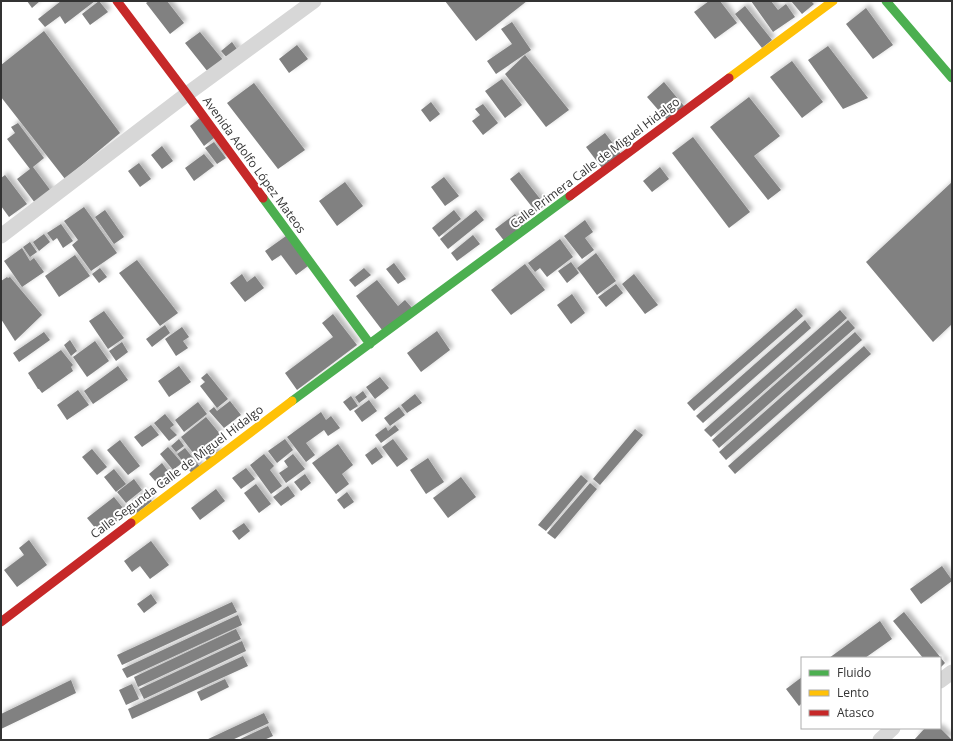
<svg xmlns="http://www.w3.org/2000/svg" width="953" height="741" font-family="'Open Sans',sans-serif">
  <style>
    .building { fill: #818181; filter: url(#shadow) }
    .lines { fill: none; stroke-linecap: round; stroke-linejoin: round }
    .street { stroke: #d7d7d7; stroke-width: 15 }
    .fast { stroke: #4caf50; stroke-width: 9 }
    .slow { stroke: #ffc107; stroke-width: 9 }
    .jam { stroke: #c62828; stroke-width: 9 }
    .labels { text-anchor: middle; stroke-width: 4; stroke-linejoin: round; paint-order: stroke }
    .street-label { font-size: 12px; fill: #333; stroke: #fff }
  </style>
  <defs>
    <filter id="shadow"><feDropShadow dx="3.5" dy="-3.5" stdDeviation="2" flood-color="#0004"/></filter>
  </defs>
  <rect width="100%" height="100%" fill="#fff"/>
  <path class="building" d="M27,1H40L32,8Z
    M61,1H95L65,24L60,16L45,27L38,19Z
    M99,1L108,12L90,25L82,14Z
    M149,1H167L184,23L170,34L146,3Z
    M445,1H527L476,41Z
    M709,1H720L737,23L715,39L694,12Z
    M751,1H771L778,10L786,4L795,17L773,32Z
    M791,1H811L814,4L802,14Z
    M745,6L772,40L762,48L735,14Z
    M866,8L893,45L873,59L846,24Z
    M512,22L531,50L496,74L487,61L512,44L501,29Z
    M44,31L120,133L65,179L1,97V65Z
    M200,32L223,60L208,72L185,43Z
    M232,42L239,52L229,60L221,51Z
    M297,45L308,59L289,73L279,59Z
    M828,46L868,98L843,109L808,60Z
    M525,55L569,110L546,127L505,74Z
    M792,61L823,102L802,118L770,77Z
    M502,79L522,105L505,118L485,91Z
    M664,82L684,106L667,120L647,97Z
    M254,83L305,150L278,169L227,103Z
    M749,97L780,136L754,156L781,190L768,200L710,127Z
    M431,102L440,114L430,122L421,110Z
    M483,104L498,123L483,135L472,121L480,115L475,109Z
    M200,118L214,138L204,146L190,126Z
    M18,123L44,158L33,167L54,195L38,207L17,179L30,169L7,139L15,133L11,127Z
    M605,133L621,154L602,168L586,147Z
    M693,137L750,212L729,228L672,153Z
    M214,142L226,158L217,164L205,148Z
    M162,146L173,161L162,169L151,155Z
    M204,154L214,166L194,181L185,168Z
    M139,163L151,179L140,187L128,171Z
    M660,167L669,179L652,192L643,181Z
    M519,172L545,205L536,212L510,179Z
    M5,175L27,204L9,217L1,206V178Z
    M444,177L459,196L445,206L431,187Z
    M345,182L363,206L337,226L319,201Z
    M952,182V324L933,342L866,262Z
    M84,207L117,253L91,271L72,245L78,240L64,221Z
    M105,210L124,237L114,244L95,217Z
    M454,210L461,219L439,237L432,228Z
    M476,210L484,220L448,249L440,239Z
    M515,214L524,227L505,242L495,229Z
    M585,220L593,232L585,238L594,250L582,259L564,236Z
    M61,224L73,241L63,248L57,238L53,241L47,233Z
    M44,234L50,242L39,251L33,242Z
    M473,235L480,244L457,261L451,253Z
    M286,236L308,266L296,275L281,255L272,261L265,251Z
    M560,239L573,257L547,277L540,268L535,272L528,263Z
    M30,242L37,252L30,257L23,247Z
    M22,248L30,261L34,258L44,272L22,287L4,261Z
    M596,253L616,281L597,295L577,268Z
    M75,255L90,276L59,297L45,276Z
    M137,260L178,313L160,326L119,273Z
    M571,262L579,273L567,283L558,271Z
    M394,263L406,279L398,284L386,269Z
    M525,264L545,290L511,315L491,290Z
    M100,268L107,277L99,283L92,274Z
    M364,268L371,275L355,287L349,280Z
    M242,274L247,282L255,276L264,288L245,302L230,283Z
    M634,274L658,305L645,314L622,284Z
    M7,277L8,278L10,277L42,315L15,341L1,319V281Z
    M377,280L398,306L405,300L413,309L382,330L356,296Z
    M616,284L623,293L606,307L598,297Z
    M572,294L585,313L571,324L557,305Z
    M796,308L803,316L694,411L687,403Z
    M840,310L847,318L711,437L704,430Z
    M104,311L124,338L108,349L89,321Z
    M333,314L357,345L297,390L285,373L333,337L322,323Z
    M805,320L811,328L703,423L696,416Z
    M848,320L855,328L719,448L712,440Z
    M165,325L170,333L152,347L146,339Z
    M182,327L189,337L183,341L188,348L176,356L165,339Z
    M437,331L450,350L421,372L407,353Z
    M44,332L50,340L19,362L13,353Z
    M855,332L862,340L726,460L719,452Z
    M70,340L77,351L71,356L64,345Z
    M95,341L109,361L87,377L73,357Z
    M122,342L128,352L116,361L109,351Z
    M864,346L871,354L735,474L728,466Z
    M61,350L73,365L71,367L73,371L42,393L39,389H38L28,373Z
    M118,366L128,380L93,404L84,391Z
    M179,366L191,382L169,397L158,381Z
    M207,373L228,399L217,408L200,386L205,382L201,378Z
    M380,377L389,388L375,399L366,387Z
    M78,390L89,405L67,420L57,405Z
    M363,391L367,397L359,403L355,397Z
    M415,394L422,403L407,413L401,405Z
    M351,396L358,406L350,411L343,402Z
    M369,400L377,411L362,422L354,411Z
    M230,401L241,415L224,428L209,411L214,407L217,411Z
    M198,402L207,414L184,432L175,420Z
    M399,407L405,415L390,426L384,418Z
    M321,412L326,420L331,416L340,428L328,436L324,430L306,443L315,455L306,462L287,437Z
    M165,414L174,425L170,428L177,435L169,441L154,423Z
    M206,417L220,434L209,443L219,455L209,463L202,454L197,458L181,437Z
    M151,425L159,435L142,447L134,437Z
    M395,425L399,430L381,443L375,435L386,427L388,431Z
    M635,429L643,435L600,485L593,479Z
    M179,439L184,446L176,452L171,446Z
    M285,439L293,450L277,463L268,451Z
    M393,439L408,459L397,467L382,447Z
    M120,440L140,466L128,475L107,450Z
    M338,444L353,465L342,474L349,484L336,494L312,463Z
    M168,447L182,463L173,470L160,454Z
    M376,447L383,457L372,465L365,455Z
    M185,448L201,468L193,475L177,454Z
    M92,449L107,467L97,475L82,457Z
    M264,454L274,466L270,470L282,486L271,494L250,465Z
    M293,454L305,469L286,483L279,473L288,467L284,461Z
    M428,458L444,482L426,494L410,470Z
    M162,463L173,478L161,488L149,474Z
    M246,468L255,479L241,489L232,478Z
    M114,469L126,484L116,492L104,477Z
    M305,474L311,483L301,491L294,482Z
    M581,475L588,481L546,531L538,525Z
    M461,477L476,497L448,518L433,498Z
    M134,479L142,490L126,503L117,492Z
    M590,483L597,489L555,539L547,533Z
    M256,484L271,504L259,513L244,493Z
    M288,486L295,496L281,506L273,497Z
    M216,489L225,501L200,520L191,508Z
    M144,492L152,501L136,514L128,504Z
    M347,492L354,502L344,509L337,500Z
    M114,497L127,513L100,534L87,518Z
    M244,523L250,531L239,540L232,531Z
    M29,540L47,565L17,587L4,570L24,555L19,548Z
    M151,541L169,565L150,579L140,566L132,572L124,561Z
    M942,566L952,580V581L921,604L910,589Z
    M151,594L157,603L144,613L137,604Z
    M232,602L237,612L122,665L117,655Z
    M904,612L945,663L940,668V658H923L893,621Z
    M238,615L242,625L127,678L122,669Z
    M880,621L892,639L865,658H829Z
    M236,629L241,639L138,687L134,677Z
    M242,641L246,651L144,699L139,689Z
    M243,656L248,666L132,719L128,709Z
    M802,677V703L799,706L786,689Z
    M225,679L229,687L201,701L197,692Z
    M71,680L76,693L1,729V714Z
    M132,684L139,699L126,705L119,690Z
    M264,713L269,723L232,740H206Z
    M268,726L273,736L264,740H238Z
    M925,728H940L952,740H914Z"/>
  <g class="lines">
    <path class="street" d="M1,236L187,94L314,1
      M940,681L952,672
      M880,740L893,728"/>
    <path class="fast" d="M886,1L952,78
      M263,198L370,344
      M292,401L570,196"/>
    <path class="slow" d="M729,78L833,1
      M131,523L292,401"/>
    <path class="jam" d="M117,1L187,94L263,198
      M570,196L729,78
      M1,622L131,523"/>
  </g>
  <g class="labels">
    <g class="street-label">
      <text transform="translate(595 163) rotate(-37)" y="4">Calle Primera Calle de Miguel Hidalgo</text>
      <text transform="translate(254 165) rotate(54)" y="4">Avenida Adolfo López Mateos</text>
      <text transform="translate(177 472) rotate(-37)" y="4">Calle Segunda Calle de Miguel Hidalgo</text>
    </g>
  </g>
  <rect width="953" height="741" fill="none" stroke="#333333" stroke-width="4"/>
  <rect x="801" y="657" width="140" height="72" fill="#ffffff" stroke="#adadad"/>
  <rect x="809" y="670" width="20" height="6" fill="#4caf50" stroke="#adadad"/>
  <text x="837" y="677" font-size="12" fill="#333333">Fluido</text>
  <rect x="809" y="690" width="20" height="6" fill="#ffc107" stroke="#adadad"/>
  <text x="837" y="697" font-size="12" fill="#333333">Lento</text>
  <rect x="809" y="710" width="20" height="6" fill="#c62828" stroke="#adadad"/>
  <text x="837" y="717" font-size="12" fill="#333333">Atasco</text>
</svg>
